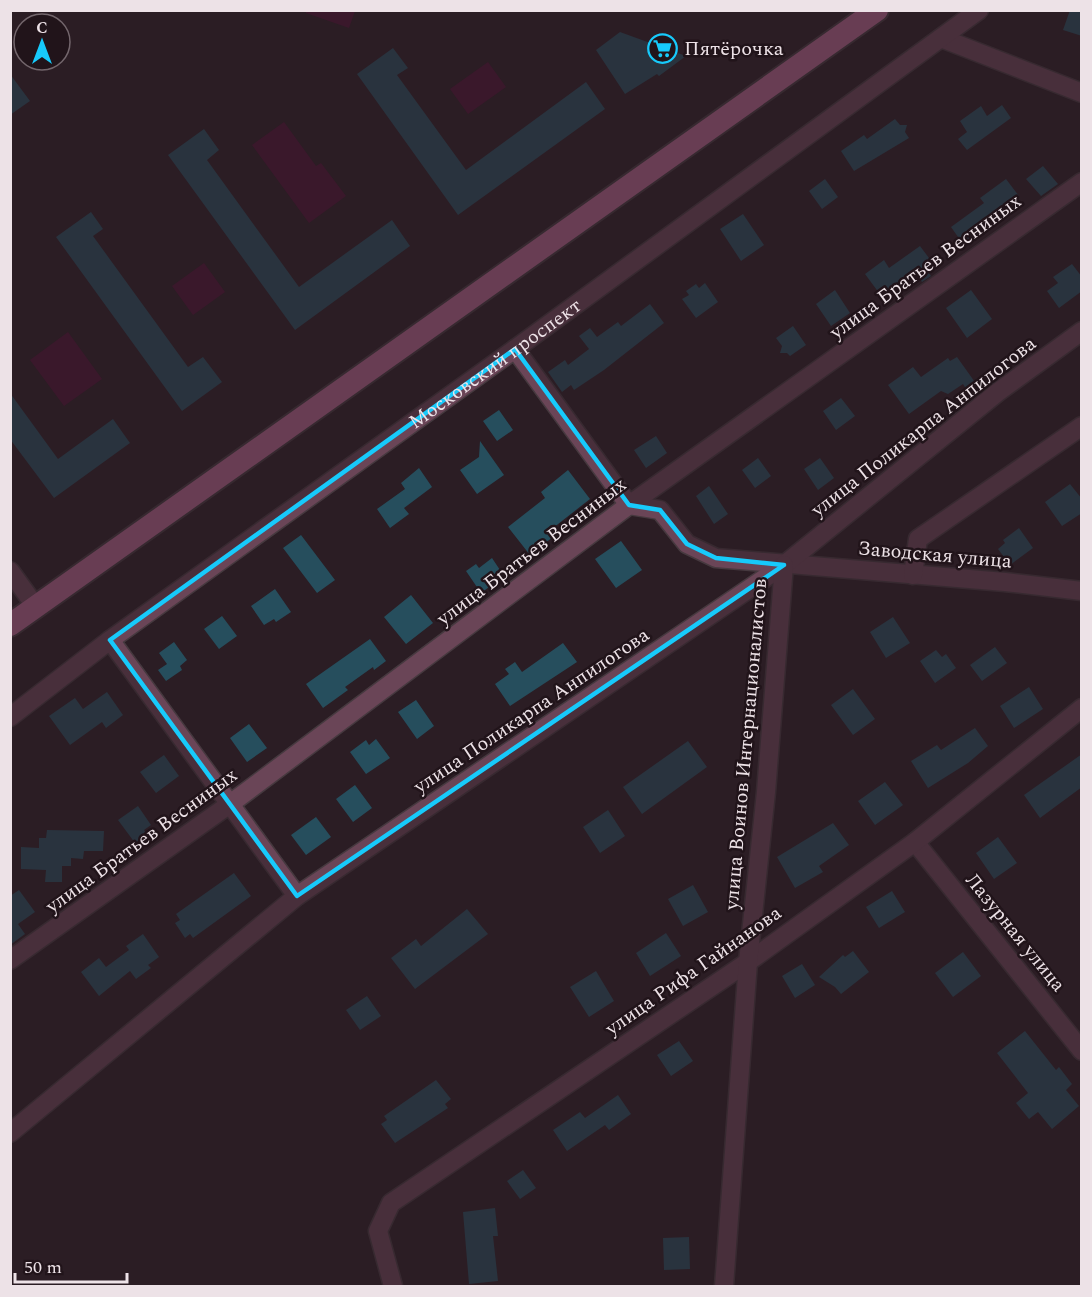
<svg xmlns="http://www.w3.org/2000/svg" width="1092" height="1297" font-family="Spectral,serif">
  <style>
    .green { fill: #4c1234 }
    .building { fill: #264e5d }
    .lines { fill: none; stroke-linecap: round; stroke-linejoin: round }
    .minor-casing { stroke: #46393f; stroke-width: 21 }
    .major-casing { stroke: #46393f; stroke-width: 26 }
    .minor { stroke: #6a4557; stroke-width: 18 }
    .major { stroke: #b1658d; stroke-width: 22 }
    .marked { fill: none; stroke: #17cafb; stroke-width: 4.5; stroke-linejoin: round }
    .labels { text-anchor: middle; stroke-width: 5; stroke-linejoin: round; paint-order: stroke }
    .poi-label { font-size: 20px; fill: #ede2e7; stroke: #21141a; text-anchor: start }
    .street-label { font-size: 20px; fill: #ede2e7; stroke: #21141a }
  </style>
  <rect width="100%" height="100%" fill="#2b1d24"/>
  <path class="green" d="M306,11V10L355,11L349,28L306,13Z
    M488,62L506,87L468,114L450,89Z
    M284,122L316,166L321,163L346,196L309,223L252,145Z
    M204,263L225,292L193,315L172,286Z
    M68,332L102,379L64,406L30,360Z"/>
  <path class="building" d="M1070,10H1082V36L1063,30Z
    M620,32L686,56L659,76L657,74L625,94L596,50Z
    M393,48L408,68L397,75L466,170L586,82L605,109L458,215L357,74Z
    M10,74L30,101L10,115Z
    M1002,105L1011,118L967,150L958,139L967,132L960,121L981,106L987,116Z
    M895,119L900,125H907L905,132L909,138L854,171L841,151L864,135L867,139Z
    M204,129L219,150L207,160L299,287L392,220L410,246L295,330L168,155Z
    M1043,166L1058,184L1041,196L1026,179Z
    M825,179L838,197L822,209L809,191Z
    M1006,179L1019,196L976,227L980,232L963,244L951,227L984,203L980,198Z
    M91,212L103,229L93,236L188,367L203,357L222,382L182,411L56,237Z
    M743,214L764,245L741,261L720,229Z
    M920,246L932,262L925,267L931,276L922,282L916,273L882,297L865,274L884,260L889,268Z
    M1072,264L1082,277V291L1059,308L1047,291L1058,283L1053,277Z
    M705,283L718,302L696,318L682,299L689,295L686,291L696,284L699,288Z
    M835,290L850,313L831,326L816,304Z
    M971,290L992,319L967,338L946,308Z
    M650,304L664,323L604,370L574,390L571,385L562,392L548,372L565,360L568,365L589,349L579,336L590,328L597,337L618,322L621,326Z
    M793,326L806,345L790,356L787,353H780L782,346L776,338Z
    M957,357L977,385L968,392L963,384L948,394L941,391L909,414L888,385L913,367L921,377L948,358L950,361Z
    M10,393L58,459L113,419L130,443L54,498L10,439Z
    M841,398L855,416L836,430L823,411Z
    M499,410L513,430L497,441L483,421Z
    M656,436L667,453L646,468L634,450Z
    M480,441L504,475L477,494L460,470L479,457Z
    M758,458L771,476L755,488L742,470Z
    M820,458L834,478L818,490L804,469Z
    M419,468L432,487L404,508L409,514L390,528L377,509L405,489L401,483Z
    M568,470L590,499L553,528L558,533L530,555L508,527L545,498L541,492Z
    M1070,484L1082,499V513L1062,526L1045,502Z
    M709,486L728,514L714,524L696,496Z
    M1019,528L1033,548L1010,565L998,549L1005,543L1003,540Z
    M301,535L335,580L317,593L283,548Z
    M621,541L642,570L616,588L595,559Z
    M492,558L504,576L481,593L466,571L476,564L479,568Z
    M275,589L291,612L276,622L274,619L264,625L251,606Z
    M411,595L433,623L406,644L384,617Z
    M222,616L237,636L219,649L204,629Z
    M893,617L910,643L886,658L870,632Z
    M370,639L386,661L374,670L373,667L345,687L348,690L323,708L306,684Z
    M174,642L187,660L180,666L182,670L166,681L158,670L167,664L159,653Z
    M563,643L577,662L510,706L495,684L509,674L505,669L515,662L522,672Z
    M995,647L1007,663L982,681L970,665Z
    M936,650L942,657L946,654L956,668L935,683L920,661Z
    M1029,687L1043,709L1014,728L1000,706Z
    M853,689L875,719L853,735L831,705Z
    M107,692L123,715L106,728L102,722L70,745L49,716L75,698L83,709Z
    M416,700L434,726L417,739L398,712Z
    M249,724L267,748L247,762L230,738Z
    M975,728L988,746L968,763L928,788L911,761L937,745L941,750Z
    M376,739L390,758L366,774L350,752L366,740L369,745Z
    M688,741L707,767L642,814L623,787Z
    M1082,754V787L1040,818L1024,795Z
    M164,755L179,776L156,793L140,772Z
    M885,782L903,805L875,825L858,801Z
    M355,785L372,808L353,822L336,799Z
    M138,806L151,825L144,830L147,834L135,843L118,820Z
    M608,810L625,836L600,853L583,827Z
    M316,817L331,837L306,855L291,835Z
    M833,823L849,845L819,866L823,872L795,888L777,857Z
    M47,830L104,831L103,851H84L83,859L71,858V866H62V882H45L46,870L21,869V847L39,848V838H46Z
    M998,837L1017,863L994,879L976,853Z
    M234,873L251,896L193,938L190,934L185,938L175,923L180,920L176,914Z
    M693,885L708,912L683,926L668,899Z
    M19,890L35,912L18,924L25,934L10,945V896Z
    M892,891L905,912L879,928L866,907Z
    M467,909L488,934L415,989L391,958L416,939L421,946Z
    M666,933L681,956L650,976L636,953Z
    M143,934L159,957L148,965L151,968L136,979L130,971L99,996L81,972L99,958L106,967L129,950L126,946Z
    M853,951L869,972L841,994L835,987L819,977L843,955L845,957Z
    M963,952L981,976L953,997L935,973Z
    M802,964L815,985L795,998L782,976Z
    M596,971L614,1001L589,1017L570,987Z
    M367,996L381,1016L360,1030L346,1010Z
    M1025,1031L1056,1070L1059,1067L1072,1084L1066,1090L1079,1106L1052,1129L1038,1112L1029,1119L1016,1103L1028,1093L997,1053Z
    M679,1041L693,1061L671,1076L657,1055Z
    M436,1080L451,1099L445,1104L448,1108L395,1143L381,1124L387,1120L384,1116Z
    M618,1095L631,1114L609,1130L605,1125L567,1151L553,1130L580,1112L585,1118Z
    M523,1170L536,1188L520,1199L507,1181Z
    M495,1208L498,1236H493L498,1281L469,1284L463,1212Z
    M689,1237L690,1269L664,1270L663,1238Z"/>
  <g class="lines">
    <defs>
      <g id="minor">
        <path d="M941,38L1082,93"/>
        <path d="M515,349L629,505L660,510L687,544L716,558L1005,582L1082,591"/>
        <path d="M10,571L36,607"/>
        <path d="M913,575L918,539L1082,426"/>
        <path d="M110,640L297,896"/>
        <path id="s1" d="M10,717L110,640L515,349L979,10"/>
        <path d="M915,842L1082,1051"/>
        <path d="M10,960L230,804L629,505L1082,182"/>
        <path d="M10,1133L297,896L784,565L998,392L1082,331"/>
        <path d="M393,1286L378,1231L391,1203L748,962L915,842L1082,708"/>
        <path d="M724,1286L748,962L766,792L784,565"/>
      </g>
      <path id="major" d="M10,625L877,10"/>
    </defs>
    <use href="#minor" class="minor-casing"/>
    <use href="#major" class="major-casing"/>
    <use href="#minor" class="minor"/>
    <use href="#major" class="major"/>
  </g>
  <path d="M0 0H1092V1297H0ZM515,349L629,505L660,510L687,544L716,558L784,565L297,896L110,640Z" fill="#2b1d24" fill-opacity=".55" fill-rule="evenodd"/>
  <path class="marked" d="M515,349L629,505L660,510L687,544L716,558L784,565L297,896L110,640Z"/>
  <defs>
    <symbol id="supermarket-ring" viewBox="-11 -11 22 22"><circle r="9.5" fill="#21141a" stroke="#17cafb" stroke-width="1.5"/><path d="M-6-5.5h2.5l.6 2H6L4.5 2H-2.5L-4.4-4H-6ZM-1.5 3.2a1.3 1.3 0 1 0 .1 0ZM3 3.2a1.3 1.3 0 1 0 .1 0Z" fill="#17cafb"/></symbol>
  </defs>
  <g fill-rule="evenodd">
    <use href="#supermarket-ring" x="646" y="32" width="33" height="33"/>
  </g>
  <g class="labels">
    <g class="poi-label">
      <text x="684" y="55">Пятёрочка</text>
    </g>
    <g class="street-label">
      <text transform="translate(925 266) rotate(-36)" y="7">улица Братьев Весниных</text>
      <text dy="7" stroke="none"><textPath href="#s1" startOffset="600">Московский проспект</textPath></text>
      <text transform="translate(923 426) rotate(-38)" y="7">улица Поликарпа Анпилогова</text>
      <text transform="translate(531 551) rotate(-37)" y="7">улица Братьев Весниных</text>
      <text transform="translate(935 554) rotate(5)" y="7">Заводская улица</text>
      <text transform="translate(531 710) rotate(-34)" y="7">улица Поликарпа Анпилогова</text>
      <text transform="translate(745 744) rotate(-85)" y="7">улица Воинов Интернационалистов</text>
      <text transform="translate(141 840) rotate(-36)" y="7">улица Братьев Весниных</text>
      <text transform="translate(1016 932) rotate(51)" y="7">Лазурная улица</text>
      <text transform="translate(693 970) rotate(-35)" y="7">улица Рифа Гайнанова</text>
    </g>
  </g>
  <rect width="1092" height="1297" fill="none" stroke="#ede2e7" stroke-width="24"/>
  <g transform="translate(42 42)"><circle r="28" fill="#21141a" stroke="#73666c" stroke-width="1.5"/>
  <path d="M0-4.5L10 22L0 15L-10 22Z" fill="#17cafb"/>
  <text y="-9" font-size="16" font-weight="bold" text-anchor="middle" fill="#ede2e7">С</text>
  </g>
  <path d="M15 1273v9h112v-9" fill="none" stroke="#ede2e7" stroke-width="3"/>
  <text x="24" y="1273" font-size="18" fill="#ede2e7" stroke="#21141a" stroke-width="4.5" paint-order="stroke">50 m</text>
</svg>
